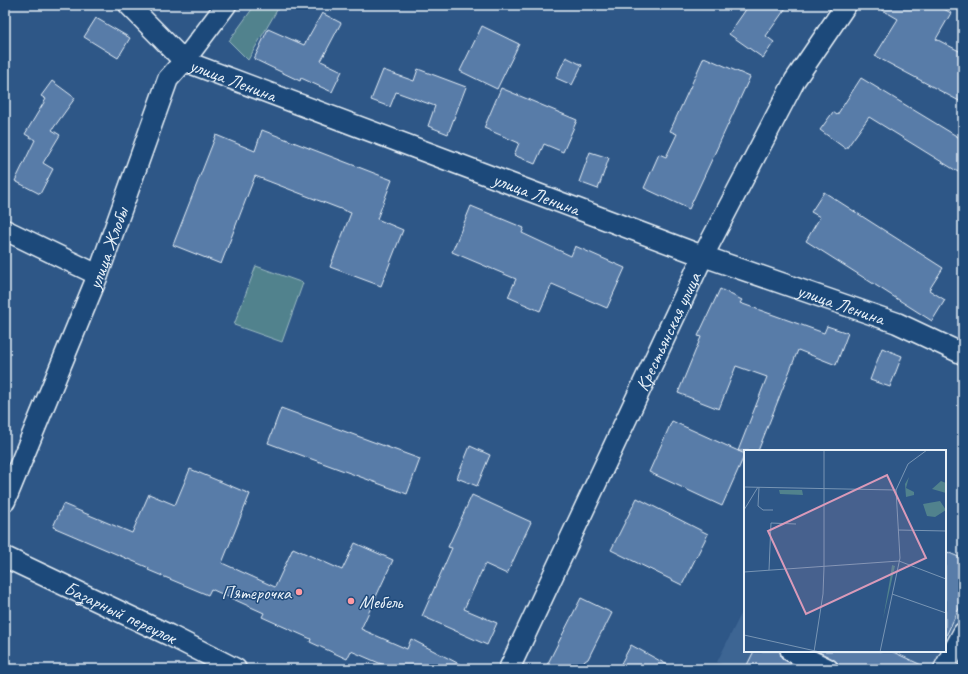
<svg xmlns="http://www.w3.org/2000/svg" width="968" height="674" font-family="Caveat,sans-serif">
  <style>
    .built { fill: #3e6593 }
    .green { fill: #51828d; stroke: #9cbac2 }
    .building { fill: #587ba8; stroke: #e8f1f8 }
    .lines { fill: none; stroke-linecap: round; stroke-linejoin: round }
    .minor-casing { stroke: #e8f1f8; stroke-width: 23 }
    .minor { stroke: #1f4a7a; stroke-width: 20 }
    .poi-dot { fill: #ff9aa2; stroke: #1f4a7a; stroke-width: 1.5 }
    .labels { text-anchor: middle; stroke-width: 3; stroke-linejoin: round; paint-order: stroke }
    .street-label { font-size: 19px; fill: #e8f1f8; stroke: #1f4a7a }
    .poi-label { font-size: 19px; fill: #e8f1f8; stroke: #1f4a7a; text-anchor: end }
    .inset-road { fill: none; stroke: #7895b4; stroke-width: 1 }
    .view { fill: #d99ab9; fill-opacity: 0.15; stroke: #d99ab9; stroke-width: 2 }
    .inset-edge { fill: none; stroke: #e8f1f8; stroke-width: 2 }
  </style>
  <rect width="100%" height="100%" fill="#2e5787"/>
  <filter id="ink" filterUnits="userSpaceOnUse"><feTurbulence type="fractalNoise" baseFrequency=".025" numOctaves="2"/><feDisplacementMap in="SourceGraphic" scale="8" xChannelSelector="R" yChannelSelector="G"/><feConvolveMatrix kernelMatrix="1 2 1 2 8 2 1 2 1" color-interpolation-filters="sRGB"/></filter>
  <g filter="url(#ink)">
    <path class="built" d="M945,605L963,613V651L957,669H733L717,662L745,606V651H945Z"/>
    <path class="green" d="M255,5H280L248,60L229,41Z
      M256,266L303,283L282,342L234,325Z"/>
    <path class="building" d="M749,5H788L766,36L774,42L763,58L729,34Z
      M874,5H937L951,13L936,39L963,53V103L875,56L898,19Z
      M322,13L341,23L321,61L342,71L332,92L301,78L300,81L254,59L268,29L304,45Z
      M96,18L130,38L118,58L84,37Z
      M482,26L519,44L497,89L460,71Z
      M566,57L582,65L572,85L556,78Z
      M704,57L750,77L689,209L644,188L659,154L666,157L677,134L670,131Z
      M418,69L466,87L448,134L428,126L435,106L396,92L390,107L371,100L383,70L414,81Z
      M861,78L963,140V175L869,117L846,149L820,130L833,112L837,115Z
      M52,81L75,98L52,130L60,135L43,163L53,169L40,194L15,181L35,140L25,134L46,99L41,96Z
      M501,88L577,120L563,152L544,144L535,164L514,155L519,143L484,128Z
      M262,130L392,180L377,219L403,230L381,286L330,267L351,213L255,176L221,264L173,245L216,135L255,151Z
      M590,152L609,158L598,189L579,182Z
      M824,192L943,268L929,290L945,300L932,321L806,241L820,217L811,212Z
      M471,206L524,228L522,233L571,256L575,246L625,268L607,308L552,284L540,311L508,297L516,279L452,252Z
      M720,289L742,300L740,303L824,333L827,326L848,333L836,365L798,350L758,451H738L767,377L736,366L719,409L678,393L701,337L698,336Z
      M882,348L902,356L890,387L870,380Z
      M281,408L420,459L407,494L268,443Z
      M672,421L745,454L722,506L649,472Z
      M470,446L490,455L477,486L457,478Z
      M190,469L250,494L222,563L275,587L293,548L342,570L355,543L393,560L361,629L407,649L411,639L469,669H393L351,651L347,659L310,642L311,639L262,617L264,613L211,589L208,595L148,570L149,568L53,527L63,504L132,533L149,494L175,505Z
      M472,495L531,522L507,574L485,564L464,609L497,623L487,645L422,616L452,548L448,547Z
      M637,498L708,534L682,585L611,550Z
      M945,551L963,559V600L945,638Z
      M581,598L612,613L603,631H602L588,659L573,669H545Z
      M631,645L675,669H618Z
      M754,651H780L781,657L786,661L802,669H745Z
      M817,651H891L930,669H839L838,663L833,659Z"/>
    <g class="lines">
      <defs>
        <g id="minor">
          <path id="s1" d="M129,5L184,61L703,256L897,323L963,354"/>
          <path d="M5,230L98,275"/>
          <path id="s2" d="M5,501L98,275L168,79L184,61L226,5"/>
          <path id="s3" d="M5,557L169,635L236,669"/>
          <path d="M791,651L828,669"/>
          <path id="s4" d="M509,669L703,256L795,80L846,5"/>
          <path d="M944,669L963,633"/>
        </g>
      </defs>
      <use href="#minor" class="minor-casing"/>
      <use href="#minor" class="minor"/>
    </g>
  </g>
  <g class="poi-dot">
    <circle cx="299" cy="592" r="4"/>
    <circle cx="351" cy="601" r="4"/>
  </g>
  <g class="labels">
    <g class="street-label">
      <text dy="7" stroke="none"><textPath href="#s1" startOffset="131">улица Ленина</textPath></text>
      <text dy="7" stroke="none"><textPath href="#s1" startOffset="455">улица Ленина</textPath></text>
      <text dy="7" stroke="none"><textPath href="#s2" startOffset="273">улица Жлобы</textPath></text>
      <text dy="7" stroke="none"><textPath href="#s1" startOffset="779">улица Ленина</textPath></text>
      <text dy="7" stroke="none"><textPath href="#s4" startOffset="373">Крестьянская улица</textPath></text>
      <text dy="7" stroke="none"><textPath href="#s3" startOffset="128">Базарный переулок</textPath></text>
    </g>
    <g class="poi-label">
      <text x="291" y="599">Пятерочка</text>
      <text x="359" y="608" text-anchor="start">Мебель</text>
    </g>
  </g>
  <g transform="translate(744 450)">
    <rect width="202" height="202" fill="#2e5787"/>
    <path d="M165,27L162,38L170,42V45L162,47L161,34ZM197,31L202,33V43L188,39ZM35,40H58L59,45L36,44ZM196,51L202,60L191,67L183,66L179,54ZM148,115L151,116L139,169L146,129Z" fill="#51828d"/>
    <path class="inset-road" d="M0,37L152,40M15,37L14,56L19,60H29M0,60L14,37M154,80L202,81M25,120L27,73L52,74M0,122L155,111L202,129M148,144L202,163M0,185L76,202M70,202L79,144L80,117V0M136,202L156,108L152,40L164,14L183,0"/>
    <path class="view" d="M143,25L182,108L62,164L24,81Z"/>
    <rect width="202" height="202" class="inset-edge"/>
  </g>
  <rect width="968" height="674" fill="none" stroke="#1f4a7a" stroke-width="20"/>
  <rect x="10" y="10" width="948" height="654" fill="none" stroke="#e8f1f8" stroke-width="1.5" filter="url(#ink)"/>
</svg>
